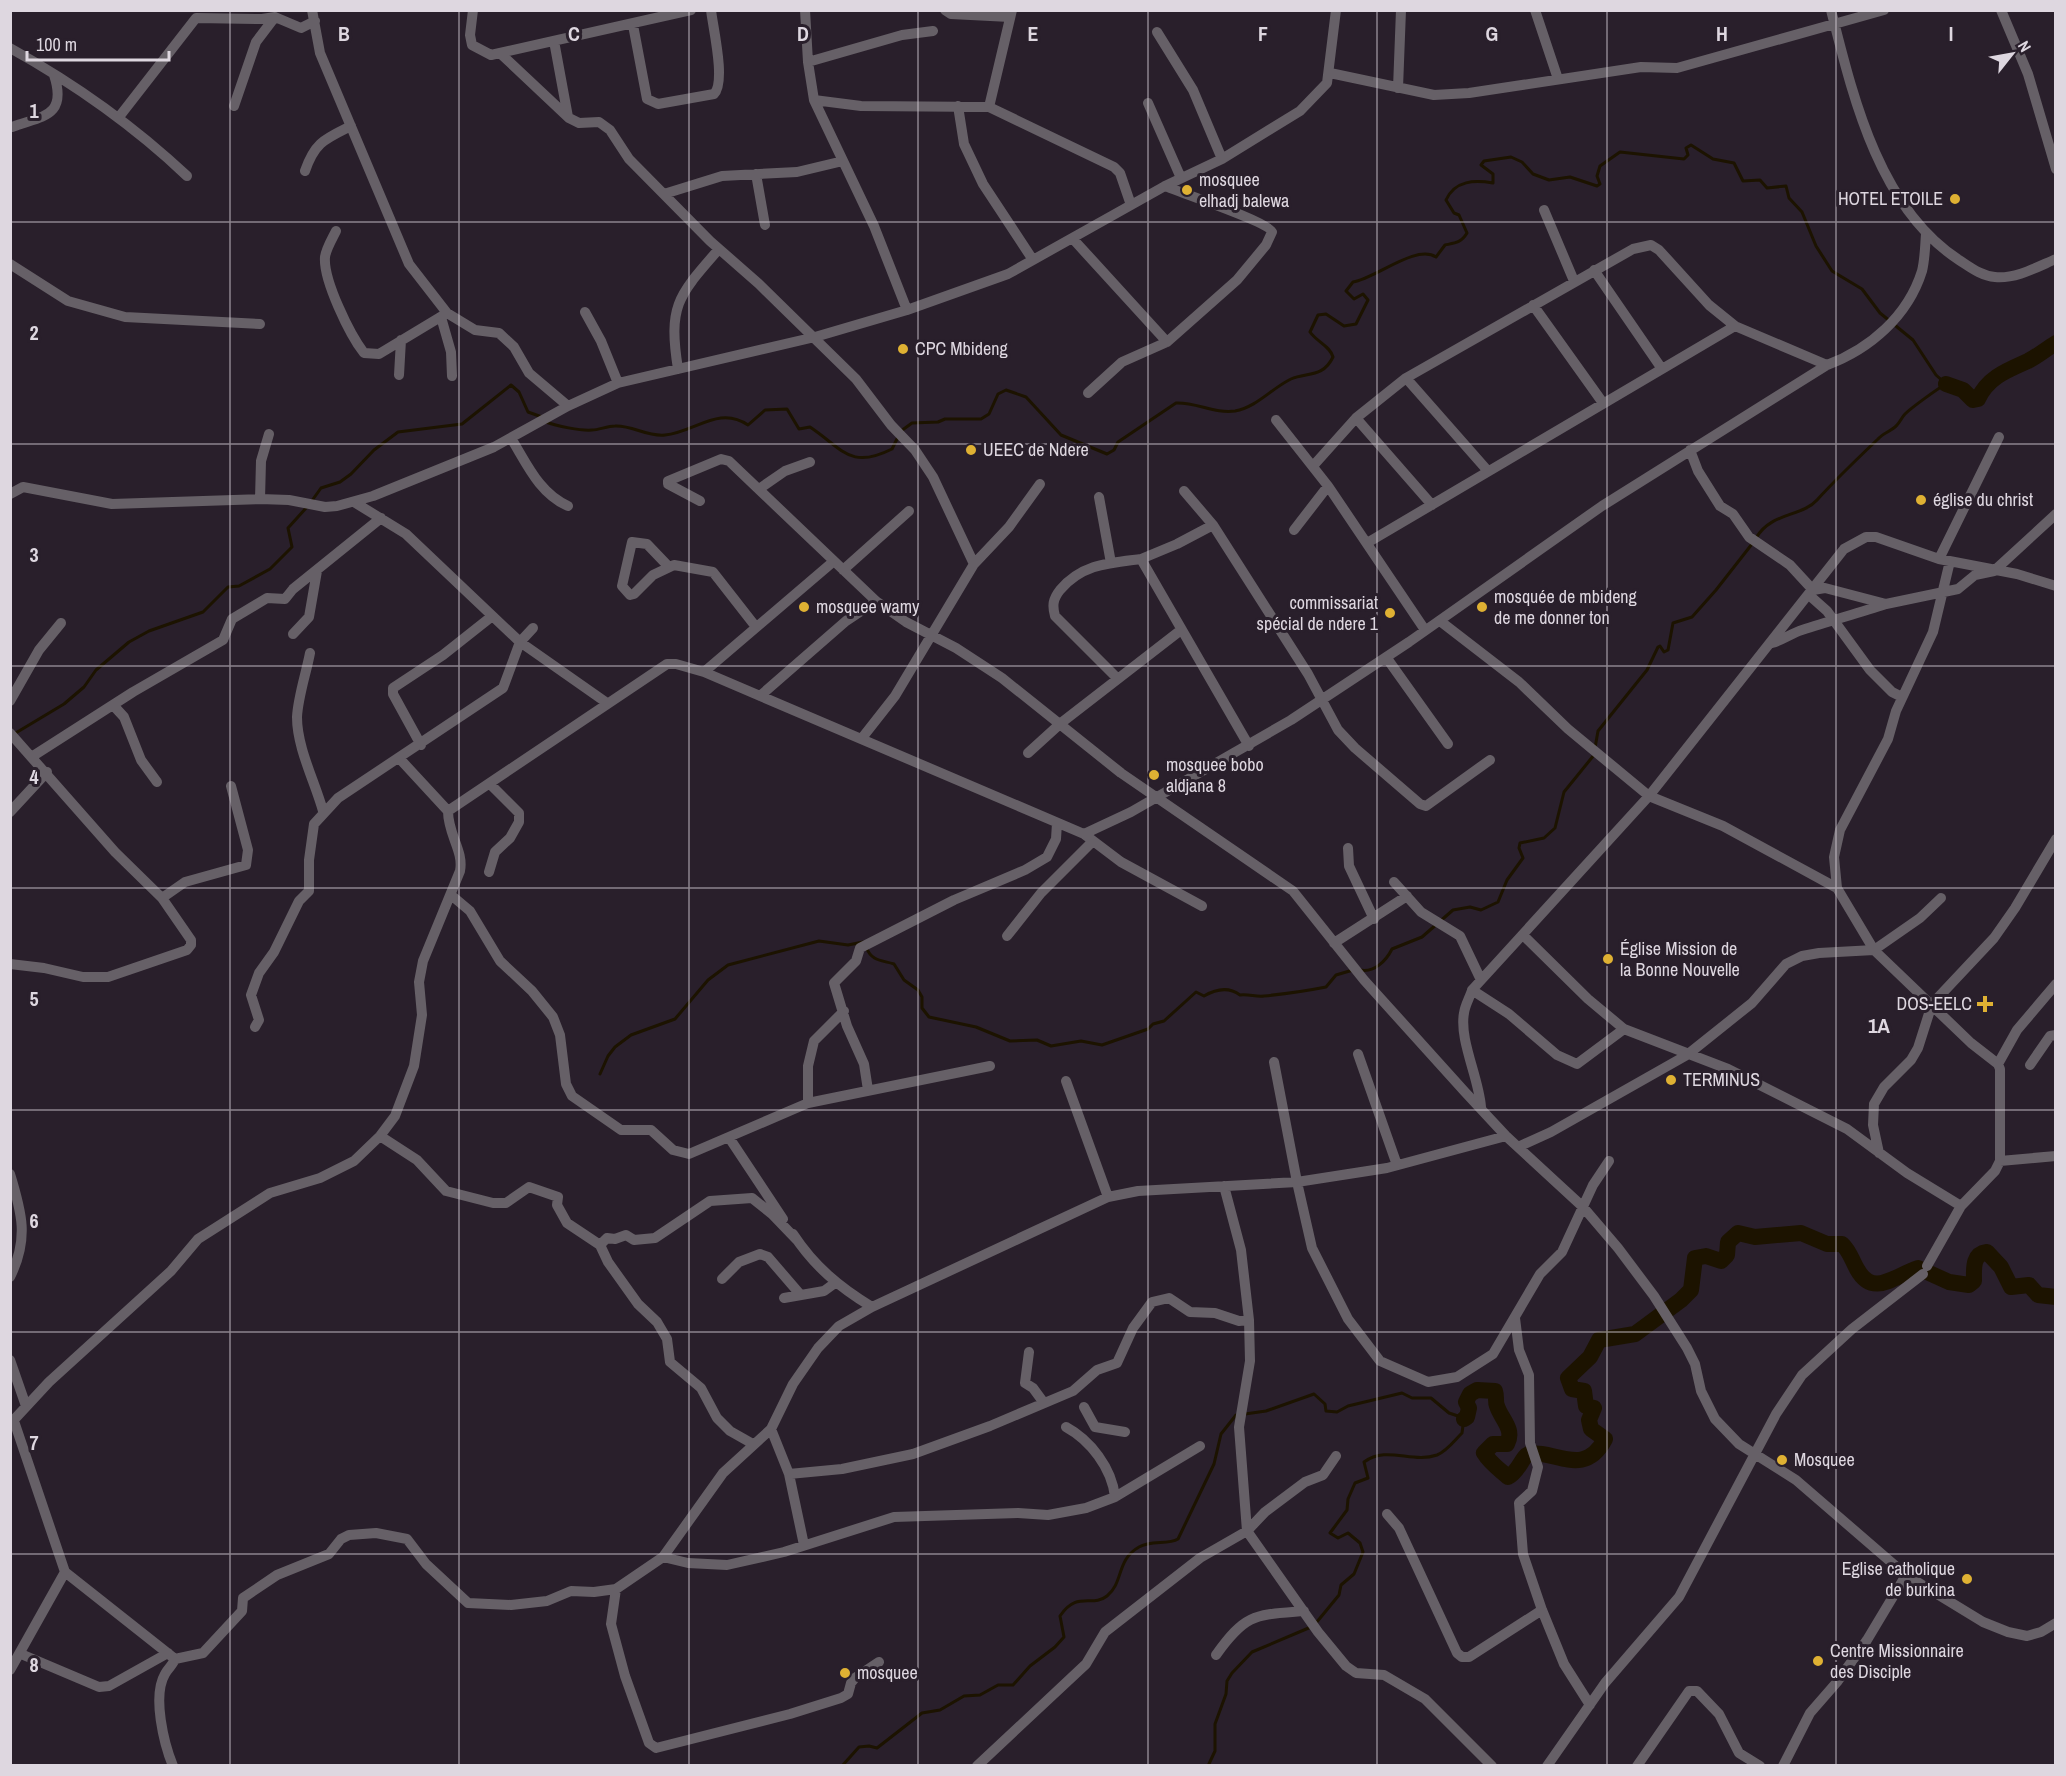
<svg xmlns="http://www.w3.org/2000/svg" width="2066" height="1776" font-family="'Archivo Narrow',sans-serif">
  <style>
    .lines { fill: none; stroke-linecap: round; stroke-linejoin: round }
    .stream { stroke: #1c1300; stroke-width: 3 }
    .river { stroke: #1c1300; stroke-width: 16 }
    .street { stroke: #666067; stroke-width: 10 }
    .grid { fill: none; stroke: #ded7e0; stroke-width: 1.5; stroke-opacity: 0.55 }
    .poi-dot { fill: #dfb133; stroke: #291f2b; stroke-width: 2 }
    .labels { text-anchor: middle; stroke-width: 6; stroke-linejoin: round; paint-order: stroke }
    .poi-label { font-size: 18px; fill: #ded7e0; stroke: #291f2b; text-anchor: start }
    .quarter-label { font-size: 21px; font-weight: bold; fill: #ded7e0; stroke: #291f2b }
    .grid-label { font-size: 20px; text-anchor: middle; font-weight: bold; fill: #ded7e0; stroke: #291f2b; stroke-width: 6; stroke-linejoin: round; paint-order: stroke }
  </style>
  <rect width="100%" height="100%" fill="#291f2b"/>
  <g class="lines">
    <path class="stream" d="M546,422C556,426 581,431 592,430C599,430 607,426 615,426C632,425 647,437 665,435C695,432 719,405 748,425L765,410L787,409L799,429L810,427C843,449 850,470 892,449L901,431L912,423L938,422L945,419H981L989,414L998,394L1006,390L1026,397L1061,435L1107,454L1114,450L1118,442L1176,403C1196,402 1215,414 1235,411C1257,407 1272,388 1291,379C1307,372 1323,378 1333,357C1330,346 1317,342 1310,332L1318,315L1326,314L1344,326L1356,324L1368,300L1363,294L1354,299L1346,291L1353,282C1376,278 1416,244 1436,257L1445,245C1455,243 1461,243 1467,233L1459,215L1454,213L1446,200C1455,180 1475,180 1493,183V174L1481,165L1484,161L1511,157L1522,162L1533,174L1549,180L1570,177L1597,186L1600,184L1597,176L1600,166L1620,152L1684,159L1688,155L1686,148L1691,145L1713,159L1734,163L1743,181L1760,180L1767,188L1786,186L1789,198L1802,212L1816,246L1832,271L1862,289L1880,313L1913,340L1936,375L1946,384C1937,389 1911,408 1905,414C1902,417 1900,422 1897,425C1892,431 1883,433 1878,439C1857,459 1836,479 1817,500C1802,517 1771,512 1756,538
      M311,502L321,488L340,482L351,474L374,450L398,432L462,424L511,385L519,392L528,412L542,417
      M14,734L64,704L84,687L96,670L129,642L149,631L203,612L228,587L239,586L270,569L292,547L288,528L307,507
      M1595,748L1598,731L1647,670L1658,647L1660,646L1664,652L1668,650L1673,623L1692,617L1716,590L1752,544
      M866,947C872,962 882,960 894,964L904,980L918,990L922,997V1008L929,1017L976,1027L1010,1041L1037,1040L1051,1046L1081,1041L1102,1045L1148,1029L1153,1024L1164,1021L1196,992L1204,996C1216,989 1228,986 1240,995C1249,994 1256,997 1264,996C1284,994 1306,991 1326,987L1336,975L1353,970
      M1360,970C1374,973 1386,961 1392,949L1422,937L1453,910L1470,907L1481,910L1498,902L1507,880L1523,858L1519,848L1520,843L1544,838L1555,828L1564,792L1594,755
      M600,1074L608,1056L615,1047L631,1035L675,1019L708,980L728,965L819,941L848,945L863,942
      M1245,1414L1266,1411L1314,1394L1325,1404L1326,1411L1337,1412L1348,1406L1402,1393L1412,1398H1431L1449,1413L1464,1418L1462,1433C1454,1441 1447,1451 1437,1455C1412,1464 1387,1445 1364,1462L1368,1478L1355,1483L1348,1499L1347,1510L1330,1533L1338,1538L1348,1533L1360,1543L1363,1552L1354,1574L1341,1585L1339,1595L1316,1623
      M842,1766L859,1747L869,1746L877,1748L922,1713L940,1710L964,1696L980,1695L998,1685H1013L1030,1666L1055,1647L1064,1637L1060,1616C1077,1590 1092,1608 1107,1596C1124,1582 1116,1560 1139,1547C1151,1540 1168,1545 1178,1539L1214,1464L1221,1434L1236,1415
      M1208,1766L1215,1751V1724L1226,1694L1227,1681L1232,1673L1252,1652L1311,1627"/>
    <path class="river" d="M1946,384L1963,390L1973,400L1978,399C1988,377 2008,370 2028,361C2038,356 2046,349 2056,343
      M1464,1419L1467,1417L1469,1408L1466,1402L1470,1394L1477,1390L1495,1391C1497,1397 1495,1401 1497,1406C1501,1419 1515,1429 1507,1444H1493L1484,1453C1490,1463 1499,1469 1508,1477C1519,1472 1522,1456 1529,1454C1554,1449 1584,1479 1605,1439L1591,1429L1589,1420L1594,1408L1586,1406L1584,1391L1572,1389L1568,1378L1590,1357L1599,1340L1635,1334L1681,1300L1691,1290L1695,1258L1706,1256L1721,1261L1727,1255L1728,1242L1738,1233L1755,1237L1801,1233L1827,1244H1842C1849,1250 1852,1260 1857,1269C1873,1298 1894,1276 1918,1268L1949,1282L1969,1285L1974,1281C1974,1269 1972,1254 1987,1252L2001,1267L2011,1287L2029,1285L2038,1295L2056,1297"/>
    <path class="street" d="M312,10L320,53L409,264L447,313L475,330L499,333L514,347L529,373L568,406
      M473,10L470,35L472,45L491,55L691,10
      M805,10L808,62L814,100L874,226L907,310
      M945,10L951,14L1010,17
      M1535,10L1558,79
      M1831,10C1853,97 1879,208 1959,260C1970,267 1981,276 1995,277C2016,279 2037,267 2056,259
      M2001,10L2028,74L2056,169
      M633,25L647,99L658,104L714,94C726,82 713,28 711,10
      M1157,32L1193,90L1222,159
      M554,41L568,117
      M10,48C75,84 134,126 187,176
      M500,53L569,118L579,123L599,122L610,130L629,159L710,241L759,284L856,379L891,425L915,450L933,477L974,564
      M808,62L902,35L933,31
      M1330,73L1434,95L1469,93L1641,67L1677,68L1884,10
      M1398,88L1401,10
      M814,100L861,106L989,107L1012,10
      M1148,103L1181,178
      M234,106L256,42L275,17
      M958,106L964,144L983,184L1033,260
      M989,107L1114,167L1120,173L1131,205
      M119,117L196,18L262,19L275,17L301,28L315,21
      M12,127C40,116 68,118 54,75
      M305,171C315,142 325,139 351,126
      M756,174L765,225
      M664,194L722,176L797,172L843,161
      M1544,210L1574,281
      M336,231C332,239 326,249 325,257C323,280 350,335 364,353L379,354L447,313
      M1073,239L1167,342
      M10,264L68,301L125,317L260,324
      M1594,270L1662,369
      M1533,305L1603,403
      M585,312L601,341L618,383
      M441,317L451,352L452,376
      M678,369C668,305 678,296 719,249
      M399,375L401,340
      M1406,378L1487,470
      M1088,393L1122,362L1167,342L1237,280L1266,245L1272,232C1269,222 1181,193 1165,186
      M1356,418L1432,505
      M1276,420L1328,486L1425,630
      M511,438C527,464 539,493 568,506
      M1690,450L1698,471L1720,506L1733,514L1749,537L1790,565L1813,590L1825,588L1886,604L1958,589L1975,575L1994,571L2056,514
      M1313,466L1356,418L1406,378L1633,249L1651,245L1659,250L1709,305L1735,326
      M759,489L785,471L810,462
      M1184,491L1213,525L1308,674L1338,730L1355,748L1420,804L1426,806L1490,760
      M10,494L23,487L112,504L260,499L289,500L325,507L337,506L373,496L494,447L568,406L618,383L815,337L907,310L1008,274L1165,186L1222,159L1300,111L1327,83L1336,10
      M1099,497L1111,563
      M260,499L261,461L269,434
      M700,501L668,484V481L721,459L729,461L876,601L906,622L956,648L1002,678L1121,773L1293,891L1364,980L1465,1092L1506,1136L1583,1207L1618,1248L1654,1296L1687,1348L1695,1364L1701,1391L1715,1419L1739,1444L1796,1480L1906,1575L1983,1622L2008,1632L2027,1636L2041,1632L2056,1623
      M354,502L406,534L520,642L607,703
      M1294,530L1328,486
      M1367,543L1735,326L1827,365
      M1141,559L1177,544L1213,525
      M1939,559L1999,437
      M1950,561L1933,632L1896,711L1888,739L1840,830L1834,857L1837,888L1874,950L1971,1043L1998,1064
      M669,567L647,544L632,542L622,586L630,595L634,594L653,575L674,565L713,572L756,627
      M843,570L909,511
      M1809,595L1827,611L1870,670L1892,692L1902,697
      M1440,621L1519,682L1568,729L1649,796L1723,826L1837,888
      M293,634L309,617L317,571
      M1772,643C1783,640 1792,633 1802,630C1830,621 1858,613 1886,604
      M310,653C306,674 298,697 297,717C297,748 315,782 323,811
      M1386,657L1448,744
      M704,672L834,561
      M1117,678L1055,616C1052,605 1053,599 1060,590C1082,564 1109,563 1141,559L1249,746
      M760,696L846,621L876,601
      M10,701L39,650L61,623
      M113,705L124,717L141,760L157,782
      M10,733L115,852L162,898L191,940V945L187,950L108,977H83L44,968L10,964
      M862,738L895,696L974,564L1009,527L1040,484
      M421,745L393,694V688L443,655L491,617
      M1028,753L1061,723L1181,630
      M33,756L133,692L223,640L232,619L267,598L285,599L293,589L381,518
      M399,758L448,811
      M10,812L47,772
      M1084,834L1121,862L1202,906
      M1348,848L1349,866L1374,919
      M489,872L495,852L510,838L519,822V813L490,784
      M1394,882L1421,912L1460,936L1481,980
      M451,895L470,911L500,961L532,991L553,1017L560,1035L566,1084L572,1096L621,1130H651L673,1150L689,1154L808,1103L990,1066
      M162,898L185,882L246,865L248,850L231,786
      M1007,936L1041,893L1093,841
      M1524,936L1588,999L1624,1029L1728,1069L1847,1129L1907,1173L1961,1206
      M1334,943L1407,896
      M1472,990L1509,1014L1557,1055L1577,1064L1624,1029
      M255,1027L259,1020L251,995L259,973L274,952L299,901L309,891V860L314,824L338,798L503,688L520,642L533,628
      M1358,1054L1397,1165
      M2030,1065L2050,1036L2056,1035
      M1066,1081L1108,1197
      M868,1090L864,1064L847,1026L834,983L856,961L860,948L954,900L1025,870L1047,857L1056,839L1057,823
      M808,1103V1066L814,1041L844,1011
      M1481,1107C1479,1078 1459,1040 1464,1013C1465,1005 1470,997 1472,990L1649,796L1844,549L1866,537H1876L1939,559L2017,574L2056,586
      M380,1136L417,1160L446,1191L493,1203H506L529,1187L558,1197L557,1205L567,1223L600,1245L608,1262L638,1304L657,1322L667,1339L670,1362L701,1388L717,1418L730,1431L753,1444
      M1506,1136L1387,1168L1297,1182L1312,1248L1348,1319L1380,1361L1428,1382L1457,1377L1493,1354L1540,1274L1562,1252L1593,1185L1609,1161
      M730,1139L783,1219
      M1518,1147L1551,1132L1687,1055L1752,1003L1786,964L1802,956L1819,953L1874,950L1920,918L1941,898
      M1879,1153L1873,1125L1874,1104L1884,1087L1911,1060L1918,1048L1932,1004L1994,938L2015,908L2056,839
      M2000,1161L2056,1156
      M10,1174C22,1213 29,1239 10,1277
      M1224,1186L1241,1250L1249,1320L1250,1361L1239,1427L1247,1531L1318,1632L1346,1666L1356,1673L1384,1675L1425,1699L1492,1766
      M793,1234C814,1266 839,1287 872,1307
      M600,1245L607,1238L615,1239L626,1235L634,1240L655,1238L710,1201L752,1198L772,1214L797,1240
      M1927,1266L1961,1206L1995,1171L2000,1161V1069L1998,1064L2017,1030L2056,984
      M722,1279L739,1262L760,1254L768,1257L799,1293
      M784,1298L824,1291L835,1283
      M1515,1318L1519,1350L1529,1375L1530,1443L1538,1467L1532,1491L1519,1503L1523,1554L1542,1610L1564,1664L1590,1705
      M1029,1352L1025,1383L1033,1388L1044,1403
      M10,1360L26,1406
      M1084,1407L1095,1427L1125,1432
      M14,1421L65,1572L175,1659L203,1653L242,1611L243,1598L277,1575L329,1554L341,1539L349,1535L376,1533L407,1539L426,1564L468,1603L511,1605L547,1601L571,1591L594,1592L616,1589
      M10,1424L49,1382L171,1271L198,1239L270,1193L320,1178L354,1161L380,1136L395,1116L414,1066L422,1015L419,982L423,961L460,871C464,851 448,835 448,811L667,664H676L704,672L1084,834L1131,812L1291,720L1409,642L1602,506L1827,365C1870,349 1908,316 1922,271C1925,259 1925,246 1926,234
      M1066,1427C1090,1440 1112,1468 1115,1497
      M771,1429L789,1474L842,1469L913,1454L990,1426L1073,1391L1097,1370L1117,1363L1133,1328L1152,1302L1169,1298L1190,1312L1215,1313L1239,1321L1249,1320
      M789,1474L804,1545
      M1387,1514L1399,1528L1457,1653L1462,1657H1469L1542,1610
      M663,1557L688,1563L727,1565L784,1552L894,1517L1018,1513L1048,1515L1086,1508L1115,1497L1200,1446
      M616,1589L663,1557L723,1473L771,1429L793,1384L818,1348L839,1326L872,1307L1108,1197L1138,1191L1297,1182L1274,1062
      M616,1589L611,1624L625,1676L649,1743L656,1748L790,1714L841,1698L848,1694L851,1683L855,1678L879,1662
      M21,1654L99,1687L109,1686L168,1653
      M1216,1655C1246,1613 1255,1615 1304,1611
      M10,1670L65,1572
      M173,1766C164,1744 152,1696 165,1674C168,1668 173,1665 175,1659
      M977,1766L1086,1664L1105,1632L1200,1558L1247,1531L1265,1512L1305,1482L1323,1475L1336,1456
      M1547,1766L1605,1683L1679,1597L1776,1414L1802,1375L1852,1329L1923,1274
      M1637,1766L1689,1691H1697L1719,1714L1739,1753L1760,1766
      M1783,1766L1810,1713L1837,1682L1867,1640L1906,1575"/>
  </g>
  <path class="grid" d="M230,10V1766M459,10V1766M689,10V1766M918,10V1766M1148,10V1766M1377,10V1766M1607,10V1766M1836,10V1766M10,222H2056M10,444H2056M10,666H2056M10,888H2056M10,1110H2056M10,1332H2056M10,1554H2056"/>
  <g class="poi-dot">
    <circle cx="1187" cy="190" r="6"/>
    <circle cx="1955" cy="199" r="6"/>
    <circle cx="903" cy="349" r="6"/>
    <circle cx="971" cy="450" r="6"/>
    <circle cx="1921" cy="500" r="6"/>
    <circle cx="804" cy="607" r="6"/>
    <circle cx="1482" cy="607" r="6"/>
    <circle cx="1390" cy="613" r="6"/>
    <circle cx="1154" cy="775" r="6"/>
    <circle cx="1608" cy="959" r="6"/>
    <path d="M1982 995h6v6h6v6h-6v6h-6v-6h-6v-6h6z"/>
    <circle cx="1671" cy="1080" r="6"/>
    <circle cx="1782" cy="1460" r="6"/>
    <circle cx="1967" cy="1579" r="6"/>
    <circle cx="1818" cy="1661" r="6"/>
    <circle cx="845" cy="1673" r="6"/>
  </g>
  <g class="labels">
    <g class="poi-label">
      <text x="1199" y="186">mosquee<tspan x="1199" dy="21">elhadj balewa</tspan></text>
      <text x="1943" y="205" text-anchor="end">HOTEL ETOILE</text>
      <text x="915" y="355">CPC Mbideng</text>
      <text x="983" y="456">UEEC de Ndere</text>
      <text x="1933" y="506">église du christ</text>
      <text x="1494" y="603">mosquée de mbideng<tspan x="1494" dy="21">de me donner ton</tspan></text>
      <text x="1378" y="609" text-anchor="end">commissariat<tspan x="1378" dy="21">spécial de ndere 1</tspan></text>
      <text x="816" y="613">mosquee wamy</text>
      <text x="1166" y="771">mosquee bobo<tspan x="1166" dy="21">aldjana 8</tspan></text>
      <text x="1620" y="955">Église Mission de<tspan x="1620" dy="21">la Bonne Nouvelle</tspan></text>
      <text x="1972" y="1010" text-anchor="end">DOS-EELC</text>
      <text x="1683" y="1086">TERMINUS</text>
      <text x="1794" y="1466">Mosquee</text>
      <text x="1955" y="1575" text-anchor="end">Eglise catholique<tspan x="1955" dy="21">de burkina</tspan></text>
      <text x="1830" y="1657">Centre Missionnaire<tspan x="1830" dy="21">des Disciple</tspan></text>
      <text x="857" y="1679">mosquee</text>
    </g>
    <g class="quarter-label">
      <text x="1879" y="1033">1A</text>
    </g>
  </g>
  <g class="grid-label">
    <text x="344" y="41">B</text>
    <text x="574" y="41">C</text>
    <text x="803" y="41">D</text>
    <text x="1033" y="41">E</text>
    <text x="1263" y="41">F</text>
    <text x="1492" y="41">G</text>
    <text x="1722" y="41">H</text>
    <text x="1951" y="41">I</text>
    <text x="34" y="118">1</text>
    <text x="34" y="340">2</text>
    <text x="34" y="562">3</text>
    <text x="34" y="784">4</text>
    <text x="34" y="1006">5</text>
    <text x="34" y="1228">6</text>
    <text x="34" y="1450">7</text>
    <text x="34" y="1672">8</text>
  </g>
  <rect width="2066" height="1776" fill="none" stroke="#ded7e0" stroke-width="24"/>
  <g transform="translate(2012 54) rotate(59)" stroke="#291f2b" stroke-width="4.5" paint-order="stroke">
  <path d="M0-4.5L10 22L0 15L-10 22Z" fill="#ded7e0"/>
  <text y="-9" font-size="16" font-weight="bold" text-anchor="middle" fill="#ded7e0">N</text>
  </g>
  <path d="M27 51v9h142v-9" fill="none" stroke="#ded7e0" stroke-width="3"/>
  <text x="36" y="51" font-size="18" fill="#ded7e0" stroke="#291f2b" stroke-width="4.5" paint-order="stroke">100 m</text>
</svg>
